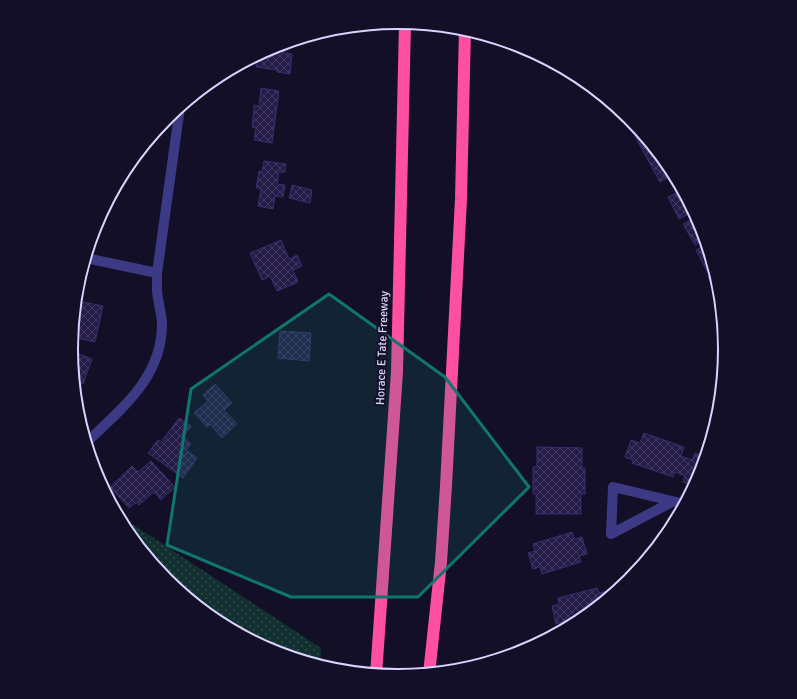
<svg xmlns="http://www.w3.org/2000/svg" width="797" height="699" font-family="Signika,sans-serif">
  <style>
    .grass { fill: url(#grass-dots) }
    .building { fill: url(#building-cross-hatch); stroke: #3b2d73 }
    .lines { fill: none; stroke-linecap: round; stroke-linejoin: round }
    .minor { stroke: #3d3a85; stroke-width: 10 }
    .highway { stroke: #ff4fa3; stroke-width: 12 }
    .marked { fill: #0f766e; fill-opacity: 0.2; stroke: #0f766e; stroke-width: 3; stroke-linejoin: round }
    .labels { text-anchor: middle; stroke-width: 4; stroke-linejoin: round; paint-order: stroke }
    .street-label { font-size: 12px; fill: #d9d4ff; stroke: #130f26 }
    .rim { fill: none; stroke: #d9d4ff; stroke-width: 2 }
  </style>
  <defs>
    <pattern id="grass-dots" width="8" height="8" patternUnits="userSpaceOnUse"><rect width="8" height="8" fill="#12302f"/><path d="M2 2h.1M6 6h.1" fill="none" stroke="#344d4e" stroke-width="1.8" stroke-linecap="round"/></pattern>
    <pattern id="building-cross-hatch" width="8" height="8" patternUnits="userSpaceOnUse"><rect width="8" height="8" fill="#241b47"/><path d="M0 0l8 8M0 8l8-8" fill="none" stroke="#433b63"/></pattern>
  </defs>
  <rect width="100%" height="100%" fill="#130f26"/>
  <path class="grass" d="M117,514L321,648L320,666L273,652L216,622L167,581L126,531Z"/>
  <path class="building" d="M285,44L284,53L292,54L290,74L277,72V70L256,67L257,56H262V53L273,47Z
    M261,88L279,91L272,143L254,140L256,128L252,127L254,108V105L259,106Z
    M620,109L630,118L671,168L674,174L660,182Z
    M264,161L286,164L285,172H279L277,184L285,185L283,197L275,196L273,209L258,206L261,188H256L259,171L262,172Z
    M292,185L312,190L310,203L289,198Z
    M683,190L694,211L679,219L668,197Z
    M697,217L701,224L706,239L695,245L683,224Z
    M281,240L289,259L297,255L302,266L293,270L298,282L277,291L270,276L262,280L250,253Z
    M707,244L714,267L707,271L696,250Z
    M716,273L720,286L721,297L719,298L708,277Z
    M83,302L103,306L95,342L72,337L74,318L79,319Z
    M280,331L311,333L309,361L278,358Z
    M71,351L92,359L83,384L74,381Z
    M215,384L232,403L224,410L237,424L222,438L210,424L207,427L194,413L208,401L203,395Z
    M179,418L191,426L183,437L191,444L186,450L197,458L183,478L148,453L158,440L161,442Z
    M644,433L684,447L681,456L692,460L695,453L706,457L701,475L695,486L683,482L685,476L675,472L673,477L632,463L633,460L625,457L631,440L640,443Z
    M537,447L582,448V468H585V494H581V514H536V494H533V467H537Z
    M151,461L175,487L161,500L154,492L139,505L136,502L129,508L110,487L132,466L138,472Z
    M572,532L575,539L582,537L587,554L579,556L581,562L542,574L540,567L533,569L528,553L535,551L533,544Z
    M597,588L599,593L607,591L609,599L580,622L569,628L565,629L563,622L556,624L552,606L559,604L558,598Z"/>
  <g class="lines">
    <path class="minor" d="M86,258L157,273
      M86,443C122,408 163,377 162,322C161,312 158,301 157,291C157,285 157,279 157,273L180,107
      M611,534L613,487L685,504
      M611,534L672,502"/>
    <path class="highway" d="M429,674L441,562L446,486L461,199L465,29
      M376,675L397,372L405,23"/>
  </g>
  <path class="marked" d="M329,294L445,377L529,487L418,597H291L167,545L191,389Z"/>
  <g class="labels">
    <g class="street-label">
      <text transform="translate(382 348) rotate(-88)" y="4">Horace E Tate Freeway</text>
    </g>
  </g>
  <path d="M0 0H797V699H0ZM78 349a320 320 0 1 1 640 0a320 320 0 1 1-640 0Z" fill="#130f26" fill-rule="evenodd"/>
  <path class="rim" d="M78 349a320 320 0 1 1 640 0a320 320 0 1 1-640 0Z"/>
</svg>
